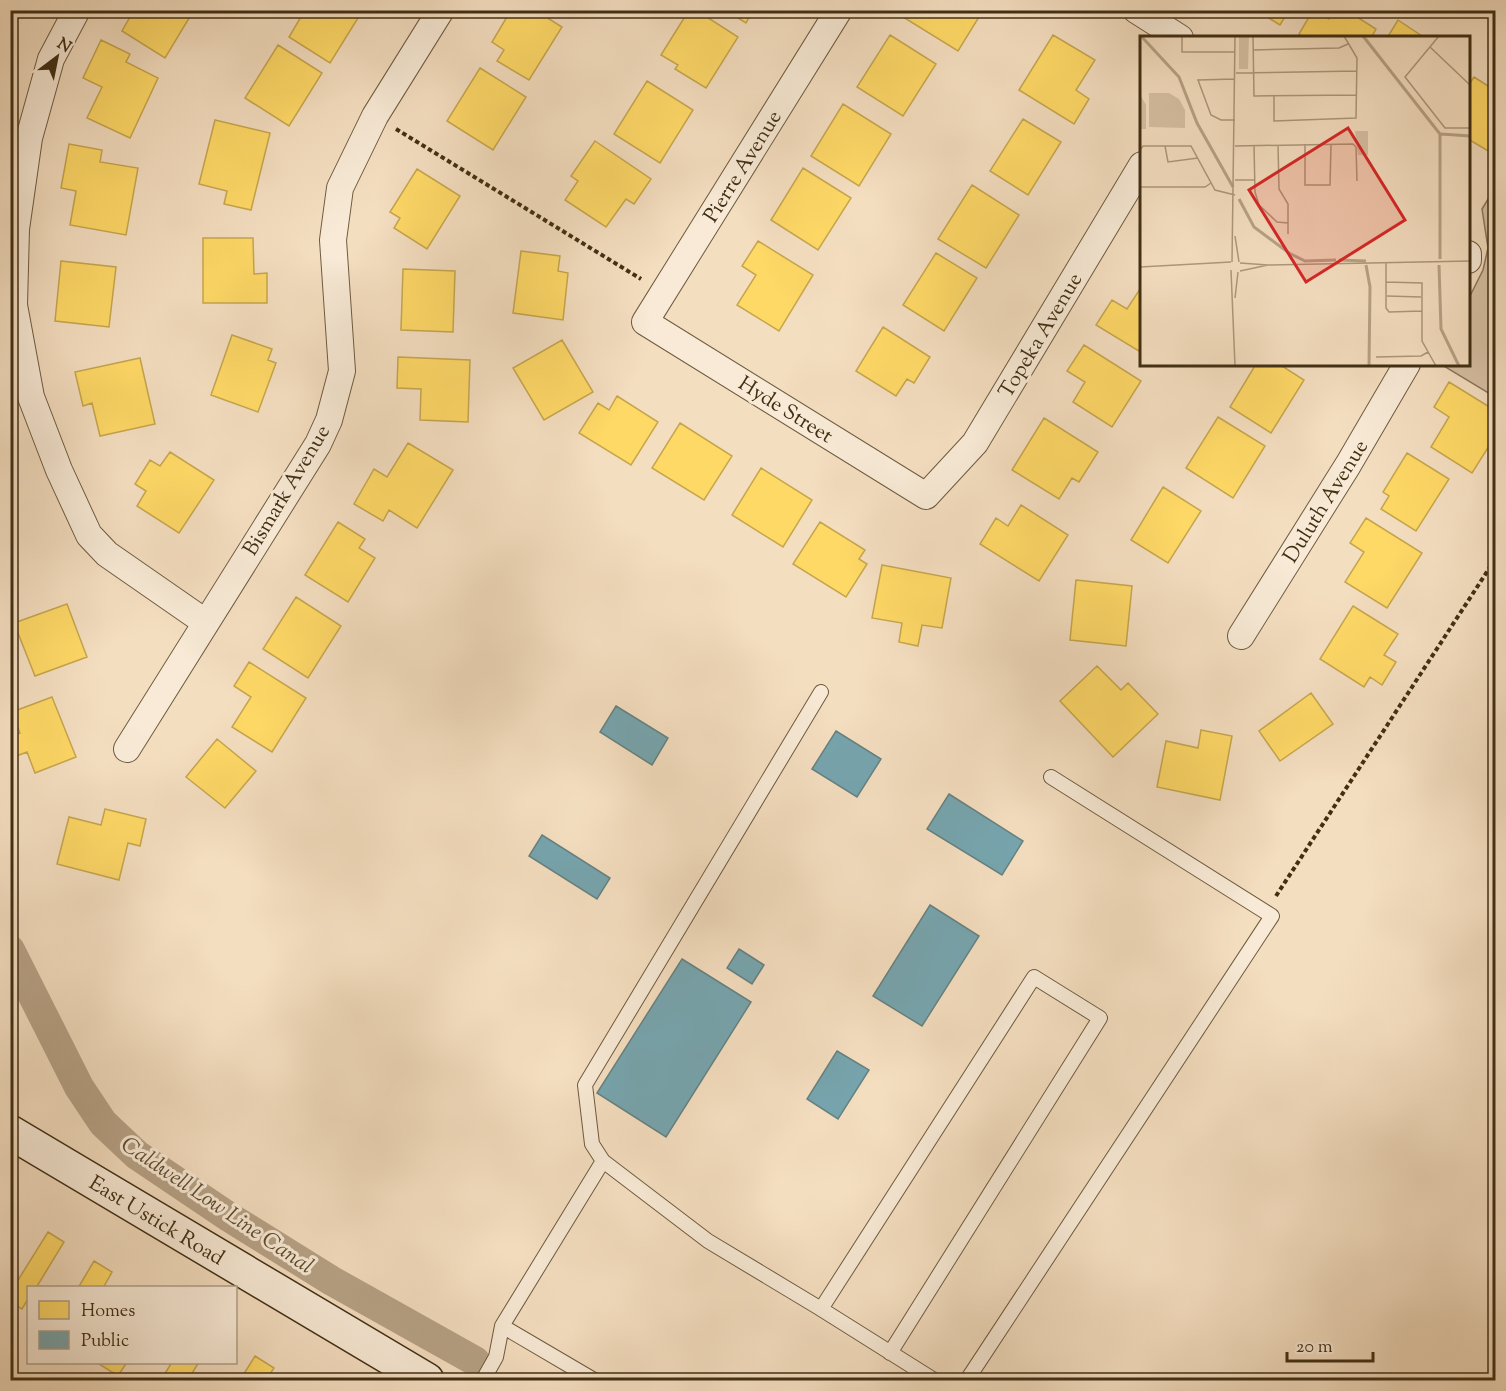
<svg xmlns="http://www.w3.org/2000/svg" width="1506" height="1391" font-family="'Sorts Mill Goudy',serif">
  <style>
    .green { fill: #d6c0a3; stroke: #8c785c; stroke-width: 1.5 }
    .homes { fill: #ffd966; stroke: #c6a64d; stroke-width: 1.5 }
    .public { fill: #76a5af; stroke: #668280; stroke-width: 1.5 }
    .lines { fill: none; stroke-linecap: round; stroke-linejoin: round }
    .canal { stroke: #b7a286; stroke-width: 30 }
    .service-casing { stroke: #6e5b3f; stroke-width: 16 }
    .minor-casing { stroke: #6e5b3f; stroke-width: 28 }
    .secondary-casing { stroke: #412f14; stroke-width: 36 }
    .path { stroke: #412f14; stroke-width: 4; stroke-dasharray: 4.5 3; stroke-linecap: butt }
    .service { stroke: #f8ead6; stroke-width: 14 }
    .minor { stroke: #f8ead6; stroke-width: 26 }
    .secondary { stroke: #f8ead6; stroke-width: 33 }
    .labels { text-anchor: middle; stroke-width: 6; stroke-linejoin: round; paint-order: stroke }
    .street-label { font-size: 21px; fill: #412f14; stroke: #f8ead6 }
    .water-label { font-size: 22px; font-style: italic; fill: #5e4c30; stroke: #f8ead6 }
    .inset-river { fill: none; stroke: #b7a286; stroke-width: 3 }
    .inset-road { fill: none; stroke: #ac987b; stroke-width: 1.5 }
    .view { fill: #d62828; fill-opacity: 0.15; stroke: #d62828; stroke-width: 3 }
    .inset-edge { fill: none; stroke: #412f14; stroke-width: 3 }
  </style>
  <rect width="100%" height="100%" fill="#f4dec0"/>
  <filter id="stains"><feTurbulence type="fractalNoise" baseFrequency=".00333" numOctaves="4"/><feColorMatrix values="0 0 0 0 .2 0 0 0 0 .09 0 0 0 0 .02 0 0 0 .5 -.17"/></filter>
  <radialGradient id="worn" r=".72"><stop offset=".6" stop-color="#630" stop-opacity="0"/><stop offset="1" stop-color="#630" stop-opacity=".3"/></radialGradient>
  <path class="green" d="M1495,188V397L1442,365L1468,364L1469,298L1483,270L1488,248L1482,209Z"/>
  <path class="homes" d="M134,10H194L165,58L122,31Z
    M305,10H363L330,63L289,37Z
    M511,10H535L562,27L529,80L497,61L504,50L492,42Z
    M689,10H696L738,37L706,88L675,69L678,65L661,55Z
    M725,10H753L746,23Z
    M907,10H969L979,17L958,51L903,17Z
    M1256,10H1289L1280,25Z
    M1313,10L1329,19L1334,10H1346L1376,29L1371,38H1305L1299,34Z
    M1398,20L1425,38H1387Z
    M890,35L936,64L903,116L857,87Z
    M1053,35L1095,60L1076,90L1089,99L1074,124L1019,90Z
    M101,40L130,54L126,62L158,78L130,138L87,118L102,87L83,78Z
    M278,45L322,73L289,126L245,98Z
    M480,68L526,97L493,150L447,121Z
    M1474,77L1496,91L1495,155L1468,139V86Z
    M647,81L693,110L660,163L614,134Z
    M843,104L891,134L859,186L811,156Z
    M1023,119L1061,142L1028,195L990,171Z
    M215,120L270,133L251,210L224,204L227,191L199,184Z
    M595,141L651,179L634,204L626,199L606,227L565,200L578,181L571,176Z
    M69,144L102,150L100,162L138,168L126,235L70,225L76,191L61,188Z
    M803,168L851,198L818,250L771,220Z
    M417,169L460,196L427,249L394,228L400,218L390,212Z
    M972,185L1019,215L986,268L938,239Z
    M203,238H253L254,274L267,273V303H203Z
    M758,241L813,275L779,331L737,305L756,275L742,266Z
    M521,251L560,256L558,271L568,273L563,320L513,313Z
    M936,253L977,278L944,331L903,305Z
    M61,261L116,267L109,327L55,321Z
    M403,269L455,271L453,332L401,330Z
    M1142,286V353L1096,325L1112,300L1127,309Z
    M883,327L930,357L914,383L907,379L896,396L856,371Z
    M232,335L272,349L268,360L276,363L258,412L211,395Z
    M562,340L593,392L544,420L513,368Z
    M1084,345L1141,381L1112,427L1073,402L1085,382L1067,371Z
    M398,357L470,360L468,422L420,420L421,389L397,388Z
    M140,358L155,424L100,436L92,403L83,406L75,372Z
    M1256,364H1279L1304,380L1271,433L1230,407Z
    M1449,382L1496,411V435L1472,473L1431,447L1449,417L1434,407Z
    M617,396L658,422L631,465L579,433L598,403L609,410Z
    M1218,417L1265,446L1233,498L1186,468Z
    M1044,418L1098,452L1079,482L1072,478L1059,499L1012,470Z
    M680,423L732,456L704,500L652,468Z
    M408,443L453,470L417,528L389,510L383,521L354,504L374,469L387,477Z
    M170,452L214,480L179,533L137,506L146,491L135,484L150,460L160,466Z
    M1407,453L1449,479L1416,531L1381,509L1389,496L1383,492Z
    M761,468L812,500L783,547L732,515Z
    M1163,487L1201,511L1168,563L1131,540Z
    M1021,505L1068,535L1039,581L980,544L996,518L1008,526Z
    M1366,518L1422,553L1387,608L1345,582L1364,552L1350,543Z
    M338,522L365,539L359,548L375,558L348,602L305,575Z
    M820,522L865,550L859,559L867,564L846,597L793,564Z
    M10,549L17,562L10,565Z
    M882,565L951,578L942,628L922,625L918,646L899,642L902,623L872,618Z
    M1076,580L1132,586L1126,646L1070,640Z
    M296,597L341,626L308,678L263,649Z
    M67,604L87,657L35,676L14,623Z
    M1353,606L1398,634L1384,655L1396,662L1382,685L1370,677L1364,687L1320,659Z
    M249,662L306,698L272,752L232,727L251,697L234,686Z
    M1097,666L1121,690L1128,683L1158,714L1113,757L1060,701Z
    M1311,693L1333,724L1280,761L1259,731Z
    M52,697L76,757L35,773L27,752L14,757L10,747V737L20,733L12,712Z
    M1201,730L1232,736L1220,800L1157,787L1166,741L1198,748Z
    M217,739L256,771L225,808L186,777Z
    M105,809L146,819L140,846L128,843L119,880L57,864L69,817L101,825Z
    M48,1232L64,1242L36,1288H28V1299L22,1309L10,1302V1293Z
    M94,1261L112,1272L103,1288H78Z
    M255,1356L274,1368L266,1380H240Z
    M100,1362H127L118,1376L99,1364Z
    M172,1362H199L188,1380H161Z"/>
  <path class="public" d="M616,706L668,738L652,765L600,732Z
    M836,731L881,759L857,797L812,769Z
    M949,794L1023,841L1002,875L927,829Z
    M542,835L610,878L597,899L529,856Z
    M930,905L979,936L922,1026L873,996Z
    M739,949L764,965L752,984L727,968Z
    M682,959L751,1002L666,1137L597,1093Z
    M837,1051L869,1070L838,1119L807,1099Z"/>
  <g class="lines">
    <path class="canal" d="M10,950L79,1087L103,1123L137,1155L229,1217L332,1281L475,1361"/>
    <defs>
      <path id="service" d="M603,1161L708,1241L821,1309
        M502,1326L594,1380
        M890,1353L1100,1018L1034,977L821,1309L934,1380
        M483,1380L496,1357L502,1326L603,1161L592,1144L585,1085L821,692
        M967,1380L1272,916L1051,777"/>
      <path id="minor" d="M77,10L51,59L29,138L16,229L14,305L31,397L59,470L89,535L107,554L205,622
        M839,10L645,322L926,496L975,443L1142,165
        M1136,10L1180,38
        M1468,254V260
        M1241,636L1348,465L1407,364
        M127,749L318,444L329,420L342,371L333,240L340,188L375,116L441,10"/>
      <path id="secondary" d="M10,1132L427,1380"/>
    </defs>
    <use href="#service" class="service-casing"/>
    <use href="#minor" class="minor-casing"/>
    <use href="#secondary" class="secondary-casing"/>
    <path class="path" d="M396,129L641,279
      M1276,896L1496,558"/>
    <use href="#service" class="service"/>
    <use href="#minor" class="minor"/>
    <use href="#secondary" class="secondary"/>
  </g>
  <g class="labels">
    <g class="street-label">
      <text transform="translate(742 166) rotate(-58)" y="7">Pierre Avenue</text>
      <text transform="translate(1040 335) rotate(-59)" y="7">Topeka Avenue</text>
      <text transform="translate(786 409) rotate(32)" y="7">Hyde Street</text>
      <text transform="translate(286 490) rotate(-59)" y="7">Bismark Avenue</text>
      <text transform="translate(1325 501) rotate(-58)" y="7">Duluth Avenue</text>
      <text transform="translate(157 1220) rotate(31)" y="7">East Ustick Road</text>
    </g>
    <g class="water-label">
      <text transform="translate(218 1204) rotate(34)" y="8">Caldwell Low Line Canal</text>
    </g>
  </g>
  <g transform="translate(1140 36)">
    <rect width="330" height="330" fill="#f4dec0"/>
    <path d="M99,0H109L108,33H99ZM9,57H29L39,63L45,74V92L9,91ZM0,58L6,69V93H0ZM215,95H228V119H218Z" fill="#d6c0a3"/>
    <path class="inset-river" d="M1,0L39,41L57,87L93,151M223,0L300,98V223M301,98L330,100M99,163L114,191L149,217L165,225L196,224M199,224L226,225M226,229L230,251L229,330M299,229L301,293L319,330"/>
    <path class="inset-road" d="M42,0V16H95M113,0L114,60L217,59M299,0L265,41L305,92H330M290,11L330,49M113,14L199,12L208,8M96,37L217,35M95,43L58,44L71,79L81,84H95M134,60V85L216,82L217,22L204,0M165,108V149H190L191,109M114,109L115,156L119,169L137,186L148,187M138,109L139,153L148,168V198M25,110L28,126L58,122M95,110L213,108L216,111L217,145M0,114L3,110H51L75,154L95,159M95,144H114M0,151H65L71,147M95,200L99,226M92,226L95,0M100,227L128,229M246,227V272L249,276L282,275M0,231L91,226M91,234L95,330M100,235L128,229L330,225M246,246L282,247V305L296,330M247,260L281,261M95,262L98,236M236,321L281,320L288,316"/>
    <path class="view" d="M208,92L265,184L166,246L109,154Z"/>
    <rect width="330" height="330" class="inset-edge"/>
  </g>
  <rect width="1506" height="1391" fill="none" stroke="#f4dec0" stroke-width="36"/>
  <rect x="12" y="12" width="1482" height="1367" fill="none" stroke="#412f14" stroke-width="3"/>
  <rect x="18" y="18" width="1470" height="1355" fill="none" stroke="#412f14" stroke-width="1.5"/>
  <rect x="27" y="1286" width="210" height="78" fill="#f8ead6" stroke="#af9f88" stroke-width="1.5"/>
  <rect x="39" y="1301" width="30" height="18" fill="#ffd966" stroke="#af9f88" stroke-width="1.5"/>
  <text x="81" y="1316" font-size="18" fill="#412f14">Homes</text>
  <rect x="39" y="1331" width="30" height="18" fill="#76a5af" stroke="#af9f88" stroke-width="1.5"/>
  <text x="81" y="1346" font-size="18" fill="#412f14">Public</text>
  <g transform="translate(57 57) rotate(32)" stroke="#f8ead6" stroke-width="4.5" paint-order="stroke">
  <path d="M0-4.5L10 22L0 15L-10 22Z" fill="#412f14"/>
  <text y="-9" font-size="16" font-weight="bold" text-anchor="middle" fill="#412f14">N</text>
  </g>
  <path d="M1287 1352v9h86v-9" fill="none" stroke="#412f14" stroke-width="3"/>
  <text x="1296" y="1352" font-size="18" fill="#412f14" stroke="#f8ead6" stroke-width="4.5" paint-order="stroke">20 m</text>
  <rect width="100%" height="100%" filter="url(#stains)"/>
  <rect width="100%" height="100%" fill="url(#worn)"/>
</svg>
